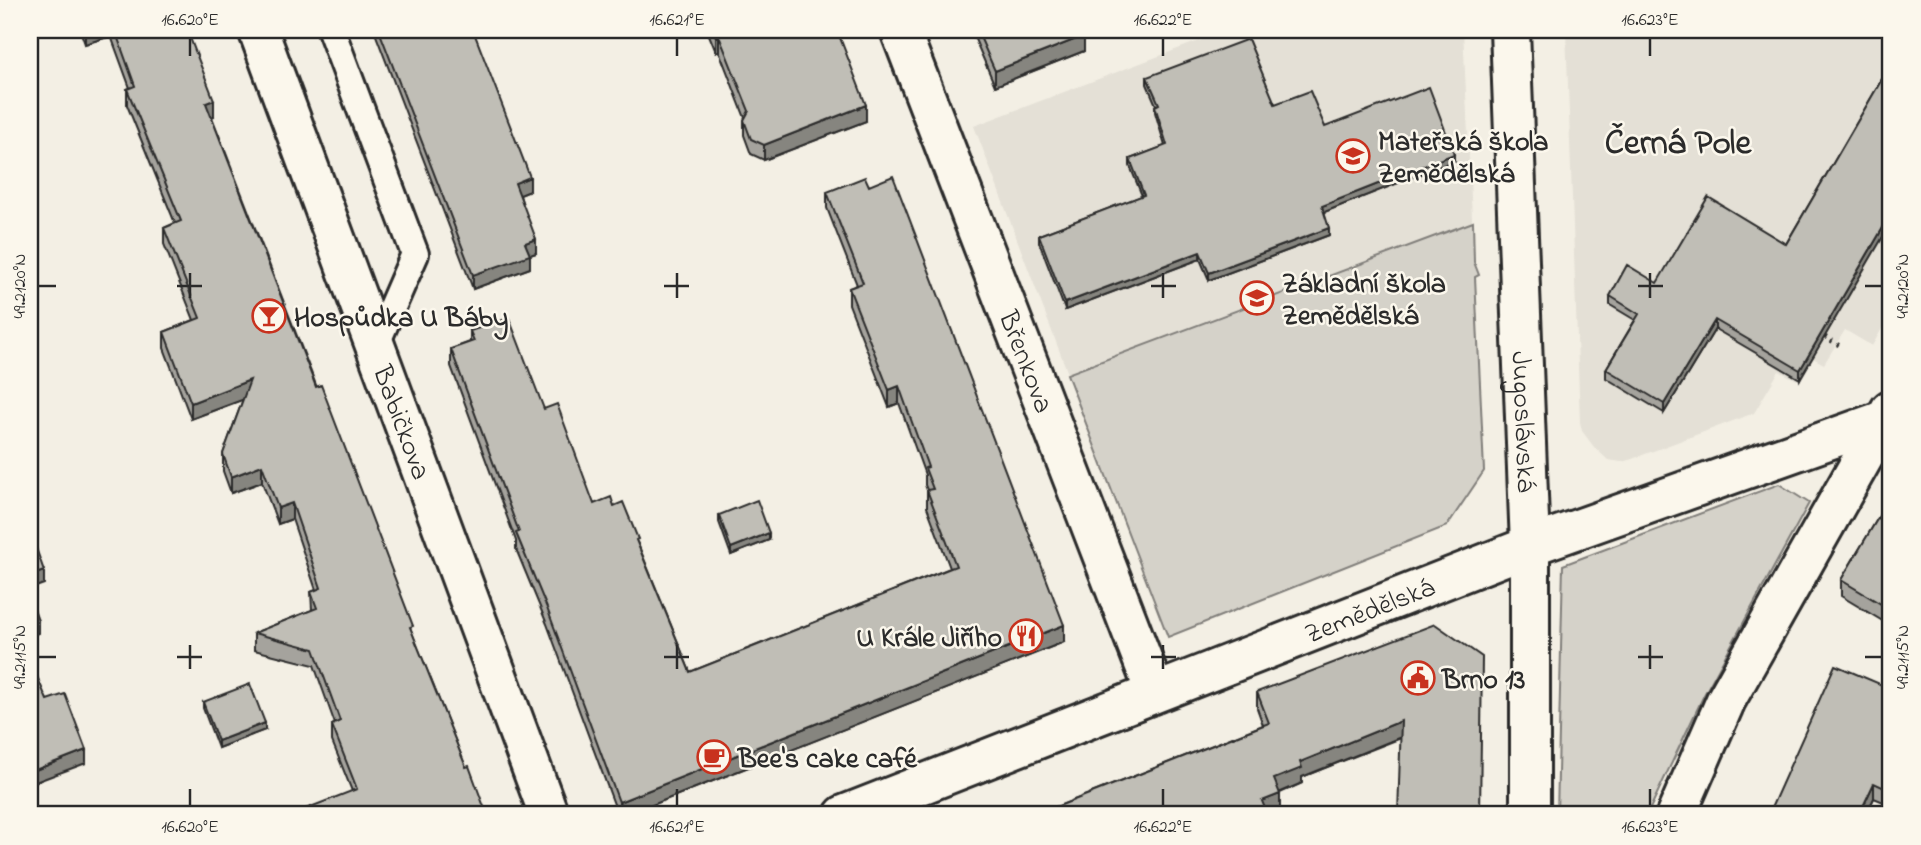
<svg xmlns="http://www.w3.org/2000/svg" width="1921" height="845" font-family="'Indie Flower',sans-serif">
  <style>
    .built { fill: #e4e0d6 }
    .green { fill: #d5d2c9; stroke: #807e7a; stroke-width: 2 }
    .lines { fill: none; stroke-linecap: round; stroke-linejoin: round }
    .service-casing { stroke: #2b2b2b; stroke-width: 32 }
    .minor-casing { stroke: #2b2b2b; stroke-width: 44 }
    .path { stroke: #2b2b2b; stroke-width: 4.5; stroke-dasharray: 2 5; stroke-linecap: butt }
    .service { stroke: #fbf7ec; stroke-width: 26 }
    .minor { stroke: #fbf7ec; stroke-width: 38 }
    .wall { fill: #a5a39d; stroke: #2b2b2b; stroke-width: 2 }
    .shaded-wall { fill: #86857f; stroke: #2b2b2b; stroke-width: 2 }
    .building { fill: #c0beb6; stroke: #2b2b2b; stroke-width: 2 }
    .ticks { fill: none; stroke: #2b2b2b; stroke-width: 2.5 }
    .labels { text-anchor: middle; stroke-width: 5; stroke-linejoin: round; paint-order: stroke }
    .poi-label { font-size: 28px; font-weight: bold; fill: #2b2b2b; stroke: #fbf7ec; text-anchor: start }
    .street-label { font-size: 28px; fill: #2b2b2b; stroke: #fbf7ec }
    .district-label { font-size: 35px; font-weight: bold; fill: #2b2b2b; stroke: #fbf7ec }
    .neatline { fill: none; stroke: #2b2b2b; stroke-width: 2.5 }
    .ticks-label { font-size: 18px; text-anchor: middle; fill: #2b2b2b }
  </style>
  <rect width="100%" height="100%" fill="#f3efe4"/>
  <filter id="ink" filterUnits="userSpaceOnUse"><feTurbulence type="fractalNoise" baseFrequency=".0143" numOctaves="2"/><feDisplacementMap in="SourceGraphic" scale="14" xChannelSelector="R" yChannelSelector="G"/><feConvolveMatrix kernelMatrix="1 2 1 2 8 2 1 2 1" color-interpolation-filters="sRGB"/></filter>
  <g filter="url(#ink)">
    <path class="built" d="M1371,30H1463L1484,471L1447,526L1168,637L974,126L1212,36Z
      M1566,30H1871L1891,43V313L1872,346L1845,330L1824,364L1811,357L1797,380L1779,371L1754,413L1632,459L1622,462L1608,460L1594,447L1582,431L1580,422Z"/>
    <path class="green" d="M1473,222L1474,262L1479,275L1475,277L1484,471L1447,526L1168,637L1067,374Z
      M1779,484L1809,503L1704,695L1647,815H1557L1563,565Z"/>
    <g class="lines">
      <defs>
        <path id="service" d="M331,30L415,254L375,346"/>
        <g id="minor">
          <path id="s1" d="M258,30L549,815"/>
          <path id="s2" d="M900,30L1155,692"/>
          <path id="s3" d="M1510,30L1530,546V815"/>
          <path id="s4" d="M844,815L1530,546L1884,420"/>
          <path d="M1676,815L1726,700L1890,410"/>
        </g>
      </defs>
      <use href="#service" class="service-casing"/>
      <use href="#minor" class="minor-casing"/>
      <path class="path" d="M1825,337L1842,347"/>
      <use href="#service" class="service"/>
      <use href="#minor" class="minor"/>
    </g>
    <path class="wall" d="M80,30H187L214,116L212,117L413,635L466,767L352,791L332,741V725L335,724L314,665L254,650V633L312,610L311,592L316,590L292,519L278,524L262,482L231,493L223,471V454L243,399L191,419L164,348V332L194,320L164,244V228L175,223L127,105V89L130,88L111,36L85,44Z
      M374,30H473L530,191L520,195L536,253L530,255V268L473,289Z
      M707,30H837L866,121L764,160L751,154L744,135V120L745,118L719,51L716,52Z
      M971,30H1082L1084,51L995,86Z
      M1885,74L1800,379L1715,329L1664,413L1606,378V369L1635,320L1610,305V296L1657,283L1786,244Z
      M1147,77L1275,104L1325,127L1454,161L1324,212L1329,235L1209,280L1200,259L1065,310L1039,242V235L1142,196L1130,166V159L1165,146L1155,112V106L1156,105L1147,84Z
      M827,192L1064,642L627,815H618L547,624L516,549V541L451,366V349L470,342V331L544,409L594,504L614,506L638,544L690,672L950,568L927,507V490L925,485V475L899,403L889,407L849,304V288L857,285L827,208Z
      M1891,496V626L1841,596V580Z
      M719,515L769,540L731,555L719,522Z
      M1891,679V805L1874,798L1866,815H1768L1882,685Z
      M1257,692L1401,738L1302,777V783L1280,793V810L1266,815H1036L1263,725L1257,708Z
      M203,702L265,730L218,748L203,708Z"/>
    <path class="shaded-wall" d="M85,30H111V36L85,44Z
      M719,36V51L716,52V37Z
      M1084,36V51L995,86V71Z
      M214,100V116L206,119V103Z
      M866,105V121L764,160V145Z
      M1454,154V161L1322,213V206Z
      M530,177V191L515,197V183Z
      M1891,214V223L1800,379V370Z
      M1329,228V235L1209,280V273Z
      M536,239V253L530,255V268L473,289V275L525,243Z
      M1200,252V259L1065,310V303Z
      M1715,320V329L1664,413V404Z
      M250,380V397L191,419V403Z
      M899,386V403L889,407V390Z
      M262,465V482L231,493V477Z
      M292,503V519L278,524V508Z
      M769,533V540L731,555V548Z
      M44,571V584L30,589V576Z
      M38,621V633L30,636V624Z
      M1064,625V642L627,815H619V802Z
      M1401,721V737L1302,777V783L1274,795V779L1300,762Z
      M265,723V730L218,748V741Z
      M86,750V763L30,784V772Z
      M1874,783V798L1866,815H1859Z
      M1280,794V810L1266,815H1255L1262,801Z"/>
    <path class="building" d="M115,30H187L214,100L206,103L316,387L321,385L413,626L410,627L466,767L469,766L487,815H290L357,789L332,725L340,721L314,649L254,633L317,608L311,592L321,588L292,503L278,508L262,465L231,477L223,454L250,380L191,403L164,332L200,318L164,228L181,221L127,89L135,86Z
      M379,30H473L530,177L515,183L536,239L525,243L530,255L473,275Z
      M713,30H837L866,105L764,145L751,139L744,120L749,111L719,36L716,37Z
      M977,30H1082L1084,36L995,71Z
      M1248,39L1275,104L1310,91L1325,127L1429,87L1454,154L1322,206L1329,228L1209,273L1200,252L1065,303L1039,235L1144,195L1130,159L1167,145L1155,106L1159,104L1147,77Z
      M1885,74L1891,77V214L1800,370L1715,320L1664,404L1606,369L1639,314L1610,296L1627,265L1657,283L1708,197L1786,244Z
      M893,176L1064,625L619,802L547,608L516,533L519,532L451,349L474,341L470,331L509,318L544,409L557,404L594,504L611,497L614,506L623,502L638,539L636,540L690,672L956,566L927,490L933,489L925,468L928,467L899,386L889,390L849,288L863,283L827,192L865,177L869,186Z
      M1891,496V610L1841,580Z
      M757,500L769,533L731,548L719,515Z
      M30,531L44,571L30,576Z
      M30,598L38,621L30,624Z
      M1435,624L1482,657L1480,815H1398L1401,721L1300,762L1302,768L1274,779L1280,794L1262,801L1266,811L1255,815H1036L1269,723L1257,692Z
      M30,660L47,700L65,694L86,750L30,772Z
      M1835,665L1882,685L1885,676L1891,679V791L1874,783L1859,815H1768Z
      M250,684L265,723L218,741L203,702Z
      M94,814H109V815H92Z"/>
  </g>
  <path class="ticks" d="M190,38V56M677,38V56M1163,38V56M1650,38V56M190,273V298M677,273V298M1163,273V298M1650,273V298M38,286H56M177,286H202M664,286H689M1151,286H1176M1638,286H1663M1865,286H1882M190,645V669M677,645V669M1163,645V669M1650,645V669M38,657H56M177,657H202M664,657H689M1151,657H1176M1638,657H1663M1865,657H1882M190,789V806M677,789V806M1163,789V806M1650,789V806"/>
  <defs>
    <symbol id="school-ring" viewBox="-11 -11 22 22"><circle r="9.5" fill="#fbf7ec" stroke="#c8321e" stroke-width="1.5"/><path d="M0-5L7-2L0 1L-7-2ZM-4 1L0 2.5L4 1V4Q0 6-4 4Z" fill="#c8321e"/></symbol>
    <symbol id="bar-ring" viewBox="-11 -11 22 22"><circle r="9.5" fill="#fbf7ec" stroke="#c8321e" stroke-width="1.5"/><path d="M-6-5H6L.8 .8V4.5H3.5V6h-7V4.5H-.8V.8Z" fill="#c8321e"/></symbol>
    <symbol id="restaurant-ring" viewBox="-11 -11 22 22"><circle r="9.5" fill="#fbf7ec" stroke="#c8321e" stroke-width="1.5"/><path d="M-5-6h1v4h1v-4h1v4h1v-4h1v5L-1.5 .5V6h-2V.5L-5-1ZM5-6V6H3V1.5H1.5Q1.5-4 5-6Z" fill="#c8321e"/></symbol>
    <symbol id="civic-ring" viewBox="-11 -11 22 22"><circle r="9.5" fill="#fbf7ec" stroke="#c8321e" stroke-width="1.5"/><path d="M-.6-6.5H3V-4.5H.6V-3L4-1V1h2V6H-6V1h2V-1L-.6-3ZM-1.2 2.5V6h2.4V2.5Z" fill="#c8321e"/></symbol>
    <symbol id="cafe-ring" viewBox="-11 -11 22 22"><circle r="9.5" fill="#fbf7ec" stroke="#c8321e" stroke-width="1.5"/><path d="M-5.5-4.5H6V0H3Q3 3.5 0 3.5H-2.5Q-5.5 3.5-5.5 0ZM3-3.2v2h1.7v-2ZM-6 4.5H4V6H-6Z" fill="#c8321e"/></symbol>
  </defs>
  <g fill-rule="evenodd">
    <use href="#school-ring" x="1334" y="137" width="38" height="38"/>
    <use href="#school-ring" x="1238" y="279" width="38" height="38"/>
    <use href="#bar-ring" x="250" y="297" width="38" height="38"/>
    <use href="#restaurant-ring" x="1007" y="617" width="38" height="38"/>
    <use href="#civic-ring" x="1399" y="659" width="38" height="38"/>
    <use href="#cafe-ring" x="695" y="738" width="38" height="38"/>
  </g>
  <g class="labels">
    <g class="poi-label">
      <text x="1378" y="150">Mateřská škola<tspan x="1378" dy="32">Zemědělská</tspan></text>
      <text x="1282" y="292">Základní škola<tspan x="1282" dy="32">Zemědělská</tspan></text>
      <text x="294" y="326">Hospůdka U Báby</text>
      <text x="1002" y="646" text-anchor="end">U Krále Jiřího</text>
      <text x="1442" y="688">Brno 13</text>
      <text x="738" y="767">Bee's cake café</text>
    </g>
    <g class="street-label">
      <text dy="10" stroke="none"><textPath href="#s2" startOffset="355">Břenkova</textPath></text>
      <text dy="10" stroke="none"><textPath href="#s3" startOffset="392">Jugoslávská</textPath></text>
      <text dy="10" stroke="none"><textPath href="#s1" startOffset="418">Babičkova</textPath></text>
      <text dy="10" stroke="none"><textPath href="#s4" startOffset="564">Zemědělská</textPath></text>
    </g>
    <g class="district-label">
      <text x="1678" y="153">Černá Pole</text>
    </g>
  </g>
  <rect width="1921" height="845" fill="none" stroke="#fbf7ec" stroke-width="77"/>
  <rect x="38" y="38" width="1844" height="768" class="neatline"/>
  <g class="ticks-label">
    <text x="190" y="25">16.620°E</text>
    <text x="677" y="25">16.621°E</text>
    <text x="1163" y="25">16.622°E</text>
    <text x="1650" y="25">16.623°E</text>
    <text transform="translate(19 286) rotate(-90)" y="6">49.2120°N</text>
    <text transform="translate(1902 286) rotate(-90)" y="6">49.2120°N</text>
    <text transform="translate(19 657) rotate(-90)" y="6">49.2115°N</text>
    <text transform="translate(1902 657) rotate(-90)" y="6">49.2115°N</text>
    <text x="190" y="832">16.620°E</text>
    <text x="677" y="832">16.621°E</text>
    <text x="1163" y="832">16.622°E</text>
    <text x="1650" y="832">16.623°E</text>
  </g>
</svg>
